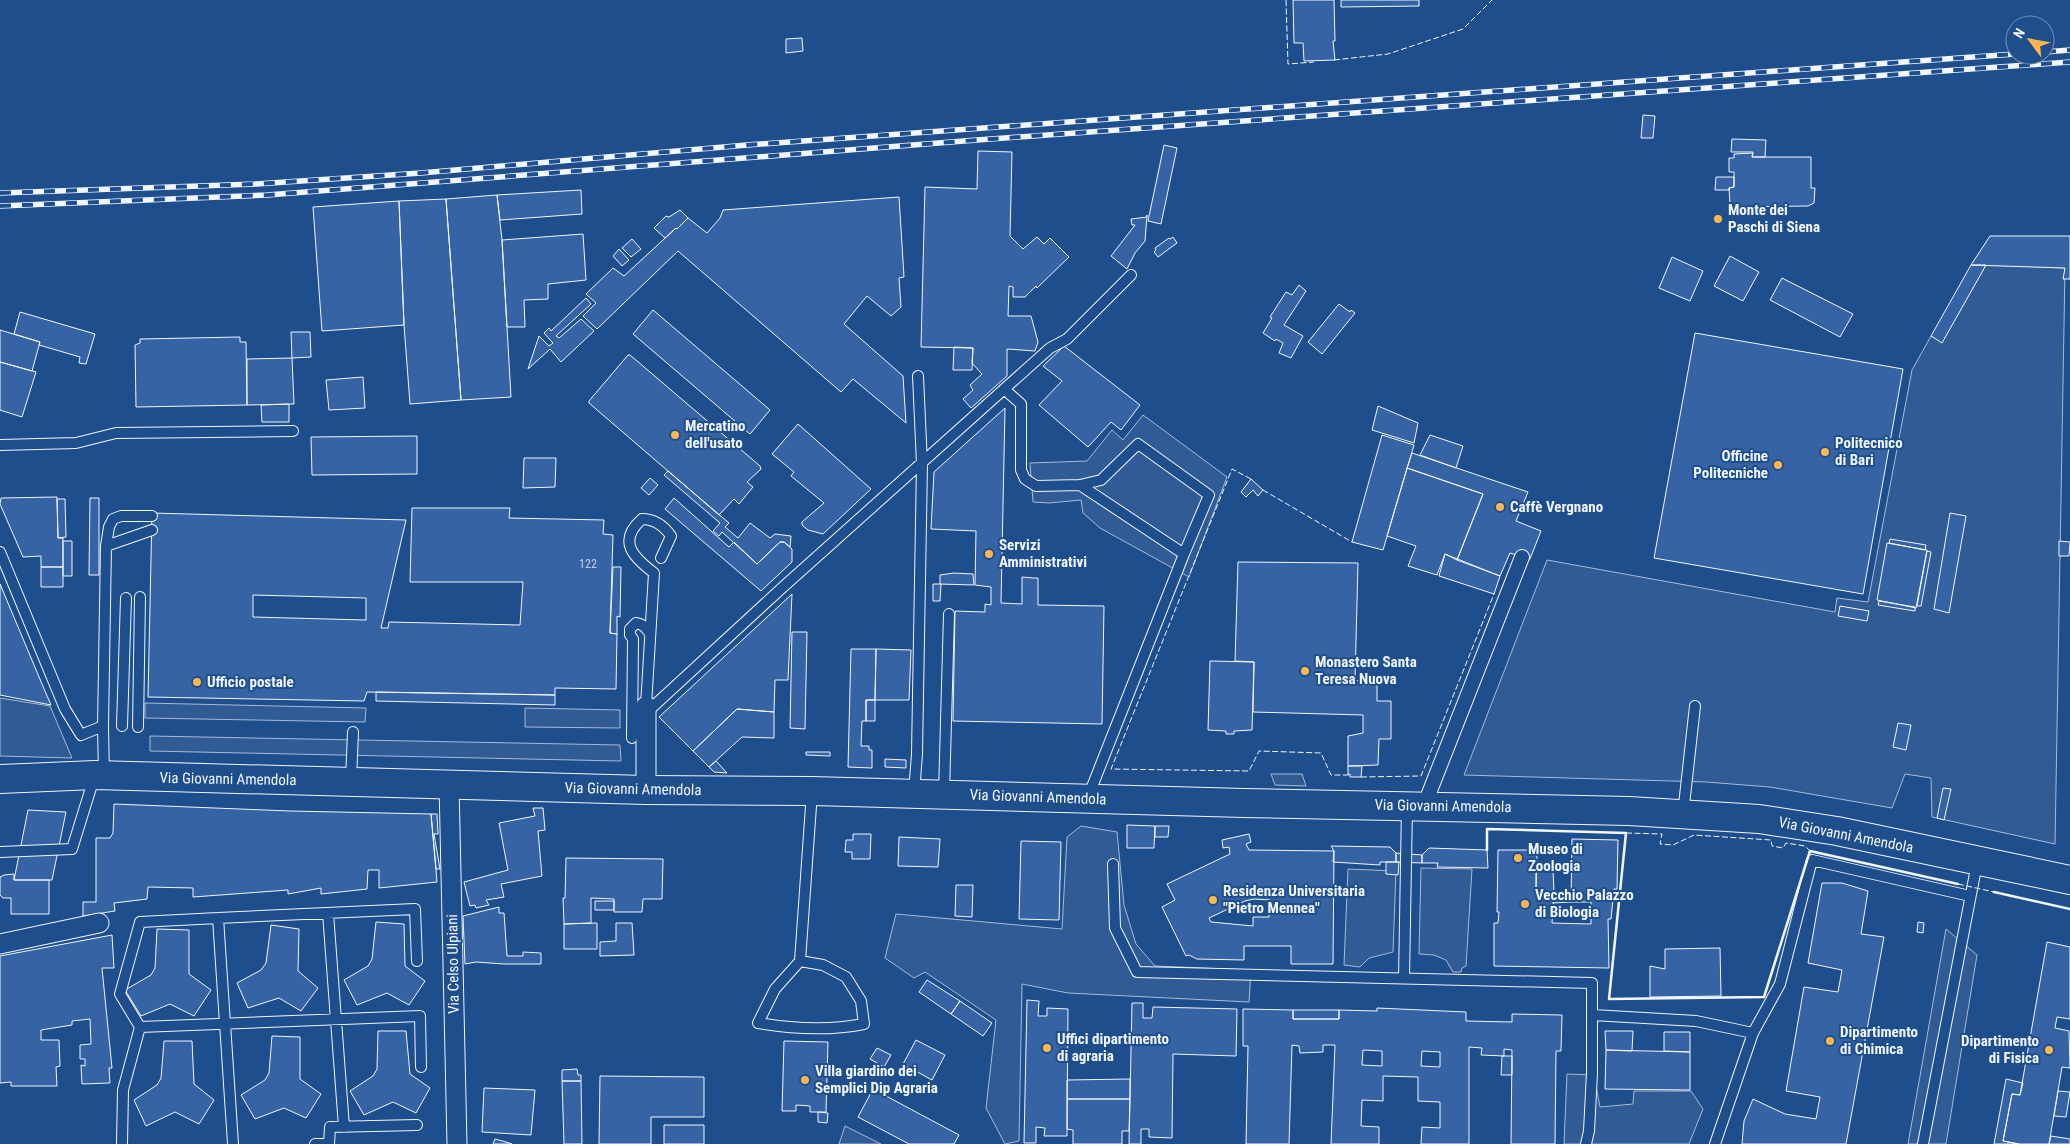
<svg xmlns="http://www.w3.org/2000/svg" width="2070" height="1144" font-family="'Roboto Condensed',sans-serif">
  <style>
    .built { fill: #305b95; stroke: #a8bbd7 }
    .building { fill: #3563a3; stroke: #f2f6ff; fill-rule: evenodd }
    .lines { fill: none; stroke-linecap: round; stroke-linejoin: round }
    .service-casing { stroke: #f2f6ff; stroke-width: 12 }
    .pedestrian-casing { stroke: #f2f6ff; stroke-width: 16 }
    .minor-casing { stroke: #f2f6ff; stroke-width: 21 }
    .secondary-casing { stroke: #f2f6ff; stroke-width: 30 }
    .service { stroke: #1f4e8c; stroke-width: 10 }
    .pedestrian { stroke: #1f4e8c; stroke-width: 14 }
    .minor { stroke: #1f4e8c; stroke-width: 19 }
    .secondary { stroke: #1f4e8c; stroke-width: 28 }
    .rail-casing { stroke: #f2f6ff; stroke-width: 5.5 }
    .rail { stroke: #1f4e8c; stroke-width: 4; stroke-dasharray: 11; stroke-linecap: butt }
    .fence { stroke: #f2f6ff; stroke-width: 1; stroke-dasharray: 6 2.5; stroke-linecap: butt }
    .wall { stroke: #f2f6ff; stroke-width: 2.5 }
    .poi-dot { fill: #ffb74d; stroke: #1f4e8c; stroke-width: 2 }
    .labels { text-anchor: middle; stroke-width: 4; stroke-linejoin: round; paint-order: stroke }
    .number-label { font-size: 12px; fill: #c3d1e8 }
    .poi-label { font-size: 15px; font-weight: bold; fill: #f2f6ff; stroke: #1f4e8c; text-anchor: start }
    .street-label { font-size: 15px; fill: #f2f6ff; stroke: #1f4e8c }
  </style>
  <rect width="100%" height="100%" fill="#1f4e8c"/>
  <path class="built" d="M1986,265L2065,268L2055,844L1932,817L1931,778L1905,774L1892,808L1770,787L1706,782L1464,775L1547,560L1835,612L1837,598L1868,602L1912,370L1931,336L1942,342Z
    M1143,415L1227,477L1189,577L1100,528L1083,513L1081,500L1049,503L1033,502L1030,463L1087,461L1112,430L1123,440Z
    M0,698L50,706L72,758L0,756Z
    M145,703L366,708L365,722L145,718Z
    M525,708L620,710V728L525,727Z
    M150,736L620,745L621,761L150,751Z
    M1271,774H1302L1306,786L1275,785Z
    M1081,826L1117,832L1124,905L1136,944L1155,966L1251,970L1249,1002L1068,993L1022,984L1019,1141L1005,1144L986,1108L996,1020L925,972L914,978L885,958L896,914L1062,929L1067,837Z
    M1421,868L1472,869L1466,966L1462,968L1461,972H1453L1446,960L1434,955L1419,954Z
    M1348,869L1396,871L1393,952L1369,958L1360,967L1344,965Z
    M1946,929L1977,955L1946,1144H1908Z
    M1567,1074L1594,1075L1600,1107L1633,1104L1634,1091H1691L1703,1109L1689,1144H1564Z
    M845,1126L881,1144H839Z"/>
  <path class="building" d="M1293,0H1334L1335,41H1333L1335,60L1304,61L1303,43H1294Z
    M1341,0H1419V6L1341,7Z
    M802,38L803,51L786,53V39Z
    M1643,115L1655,116L1653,138H1641Z
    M1732,139L1766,140L1765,157H1752L1753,152H1731Z
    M1164,145L1177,148L1161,224L1148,221Z
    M978,151L1012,152L1010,236L1023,249L1037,237L1044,244L1050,238L1069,257L1037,288L1036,286L1025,297H1013V287L1009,286L1008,316H1031L1038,342L1035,351L1007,349V376L971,408L963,399L973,390L970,385L982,374L972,363L973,348L921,347L925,187L977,189Z
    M1753,153L1752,157H1811V188H1815L1814,203L1808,206L1734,207L1730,205L1729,188L1734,187V172H1729V158H1734V154Z
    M1716,177H1734V187L1729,188V190H1715Z
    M581,190L582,214L500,220L497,195Z
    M497,195L502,240L511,397L461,400L446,199Z
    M899,197L904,277L899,278L901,307L891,316L867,296L844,324L903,376L906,423L853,379L841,392L678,251L597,329L583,316L596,303L586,294L613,268L624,276L676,228L677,229L688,218L707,233L720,218L723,210Z
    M446,199L461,400L410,404L404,325L399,201Z
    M399,201L404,325L322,331L313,207Z
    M680,210L688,218L677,229L676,228L665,238L654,228L666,216L669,217Z
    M1147,215L1145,241L1135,253L1127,269L1111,256L1135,225H1132L1131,219L1147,217Z
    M583,234L586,280L548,284V299L524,300L525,327H507L502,240Z
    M1990,236H2070V279H2063L2065,268L1971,265Z
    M1173,237L1177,243L1158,257L1154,252L1156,250L1155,248L1169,238L1170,239Z
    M632,239L641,249L631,257L622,248Z
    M619,249L629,260L622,266L613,256Z
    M1730,256L1759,272L1743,301L1714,286Z
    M1672,257L1703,271L1690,301L1659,288Z
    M1971,265H1986L1942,343L1931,336Z
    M1782,278L1853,314L1840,337L1770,300Z
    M1299,285L1306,291L1284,325L1303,336L1291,358L1279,353L1283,343L1276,339L1275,341L1263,333L1272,318L1270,317L1286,292L1292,295Z
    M586,298L591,304L556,336L559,338L581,319L594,331L561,362L550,349L528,369L539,336L549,346L553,343L544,333L549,328L551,331Z
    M1339,304L1350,312L1351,310L1355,313L1322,354L1308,342Z
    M653,310L770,410L750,434L633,334Z
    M20,312L95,334L86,364L79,363L80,357L39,345L40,342L14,334Z
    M0,330L40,342L32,371L0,362Z
    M291,332H310L311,357L292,358Z
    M1695,333L1903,369L1863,594L1654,558Z
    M240,337V342H246L247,405L136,407L135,345L140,343V339Z
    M1064,346L1140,405L1121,430L1111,422L1088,447L1039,405L1062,381L1043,366Z
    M954,347L973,348L972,370H953Z
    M628,355H630L760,466L761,469L747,482L753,487L739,504L734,499L719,515L589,403V401Z
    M292,358L294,404L247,405V359Z
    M0,362L36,372L22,417L0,410Z
    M363,377L365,408L329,410L326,380Z
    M289,404V422H262L261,405Z
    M1378,406L1418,423L1414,443L1372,430Z
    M1005,408L1001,603L1022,604V577L1033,578H1038V605L1104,606L1102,724L953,721L955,611L985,612V604L991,605V587L975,585L976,531L931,529L934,472Z
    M798,424L871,489L823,534L808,530L802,525V522L824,503L791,476L794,472L772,454Z
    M1382,435L1414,445L1383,550L1352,542Z
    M1430,435L1463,446L1456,468L1420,455Z
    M417,436V474L312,475L311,437Z
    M1412,453L1528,492L1516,521L1541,531L1530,559L1510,553L1500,576L1457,560L1483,494L1407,468Z
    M524,458H556L555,487L523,488Z
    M1407,468L1483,494L1457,560L1445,554L1437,575L1408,566L1416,546L1387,536Z
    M668,471L729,523L725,527L738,538L750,523L770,538L775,534L791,536L790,547L784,542H780L757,564L722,532L719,536L713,531L720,523L664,475Z
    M650,478L658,485L649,495L641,488Z
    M1251,479L1263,490L1258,496L1253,490L1246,497L1241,492Z
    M57,497L58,538H63V567H41V556L23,557L0,504L1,498Z
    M90,498H99V575H89Z
    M674,498L729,547L734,542L757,564L780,542H784L792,549V562L761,591L665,509Z
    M57,499H65L66,537L58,538Z
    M412,508H510L509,518L604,520L603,534L613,535L610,633L617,634L616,689L555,688V695L367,692L364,701L148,697L152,513L406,520L381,628H388L389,622L520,625L523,582H410ZM253,595L366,598V620L253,617Z
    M1950,513L1966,516L1949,613L1934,609Z
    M1890,539L1926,545L1925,550L1889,543Z
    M63,541H72V576H63Z
    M2059,541L2070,542L2069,556H2059Z
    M1887,543L1927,550L1916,608L1877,600Z
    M1927,551L1931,552L1921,606H1917Z
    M1445,554L1500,576L1494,594L1439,576Z
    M1238,562L1358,563L1355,680L1359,681V685H1377V701H1391V739H1379L1378,765L1348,766V736L1363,733V715L1253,712L1254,662L1235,661Z
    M41,567H63V587H41Z
    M613,567H621L620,617L617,616V634L610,633Z
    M954,573L973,574L974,585L940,584V575Z
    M0,584L42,684L51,705L0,695Z
    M933,584H941L940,601H933Z
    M792,594L788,680H775L774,712L737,709L693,751L659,717Z
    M1879,601L1915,607V611L1878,605Z
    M1840,606L1869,611L1867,621L1838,616Z
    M792,632H807L805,729L790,728Z
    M851,649H876L875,700H866V721H862L861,746H869V750H872V768L848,767Z
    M876,649L911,650L909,700H875Z
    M1210,661L1254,662L1252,730L1234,731V734H1226V731L1208,730Z
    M376,692L555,695V705L376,701Z
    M866,700H875V721H866Z
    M737,709L774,712V738L742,737L709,767L693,751Z
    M1898,723L1911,725L1906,750L1893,747Z
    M806,752H830V756L806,755Z
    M885,759L906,760V768L885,767Z
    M716,761L727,773L714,772L709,767Z
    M1348,766H1362L1361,777H1350V774L1348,775Z
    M1943,788L1951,789L1944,820L1937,818Z
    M114,804L290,811L431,814L437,882L379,888V870H368L367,889L321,894V888L288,894V890L193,897V888L148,887L147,899L114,903L115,911L83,916V902H96V838H110L113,833Z
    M533,808H543L545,830L538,831L542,876L501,884L504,897L486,900L489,905L476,908L475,905L470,906L464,882L508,870L499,823L535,816Z
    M28,810L66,812L52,880H14Z
    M431,814H437L438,834H434L440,869H436Z
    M1127,825L1155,826L1154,848H1127Z
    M1155,826H1169L1168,837H1155Z
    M853,834H871L870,859H852V852H845L846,840H853Z
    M1249,834L1251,842L1246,844L1249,850L1334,851L1333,964H1291V946H1244V960L1197,959L1189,955L1186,956L1162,907L1175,900L1167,884L1230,854L1229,847L1223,848L1222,840ZM1254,899L1270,900L1269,917H1253V926L1211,922L1209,918L1245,901Z
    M899,837L940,839L938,867L898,866Z
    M1572,839L1618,840L1617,889H1614L1611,919H1608L1609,968L1494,966V923H1498L1499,912H1497L1498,850H1537L1536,893H1554L1552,923L1591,924V902H1571Z
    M1021,841L1061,842L1059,920L1019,919Z
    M1331,846L1390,847L1396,853V862H1380V865L1333,862L1334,851Z
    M1429,848L1487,850L1488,868L1437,867L1438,863H1422V855Z
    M1396,853L1422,855V863L1396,862Z
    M566,858L663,859L662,899H643L642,912H614V899L591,898V923L564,924L563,898H565Z
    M1386,862H1399L1398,875L1386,874Z
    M1536,868L1553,869L1554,893H1536Z
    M14,874V880H49V914H11V898H3L0,895V877L4,875Z
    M1822,883H1842L1868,891L1861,934L1884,937L1846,1144H1742L1744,1121L1753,1099L1785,1114L1816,1119L1820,1097L1786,1091L1804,987L1838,992L1842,970L1808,963Z
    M956,885H973L972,917L955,916Z
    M1554,893H1571V902L1553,903Z
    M595,901H614V910H595Z
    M499,907V913H504L507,956H523V952L541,953V964H504L476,962L465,964L463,916Z
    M376,922L404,924L405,966L425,981L409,1005L387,993L357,1005L344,980L368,966L372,959Z
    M1918,922L1924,923L1923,933L1917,932Z
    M597,923V949H564V924Z
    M616,923H632L634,955L600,956V942L616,941Z
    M271,925L299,929L298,971L318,988L301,1011L279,998L248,1008L237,983L261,970L266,963Z
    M157,929L189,930V974L211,990L194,1016L170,1004L141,1016L125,990L151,975L155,968Z
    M112,935L114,968H102L112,1068H109L110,1083L82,1084L81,1065L85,1066V1059H80V1045L91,1044L90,1019L72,1021V1025L41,1030V1040H59L60,1066L56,1067L57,1086H11V1082L0,1083V956Z
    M2047,942L2070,947V1019L2057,1017L2055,1028L2069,1031L2070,1068L2062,1067L2049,1144H2019L2003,1141L2012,1094L2020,1095Z
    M1720,948L1721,996L1650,997V966L1665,969V949Z
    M927,980L960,1001L951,1014L919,992Z
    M1027,1000L1039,1001L1038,1016H1047V1008L1068,1009L1067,1136H1044L1045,1128L1036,1127V1143H1024Z
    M960,1001L992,1023L983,1036L951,1014Z
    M1132,1003H1143V1018H1152L1153,1007L1237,1009L1236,1056L1173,1054L1172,1138L1149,1137V1129H1141V1144H1129Z
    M1377,1008L1466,1012V1021L1512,1022V1014L1562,1015L1561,1051H1556L1555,1144H1511L1512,1050L1504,1049V1056L1481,1055L1482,1048L1469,1047V1144H1421L1422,1127L1440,1128V1102L1418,1101V1077L1383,1076V1101L1362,1100L1361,1126L1379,1127V1144H1331L1335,1045H1323V1052L1300,1053L1299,1046L1292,1045L1289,1144H1246L1248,1046H1243V1009L1293,1010V1019H1339V1010L1377,1011ZM1363,1050L1382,1051V1066L1362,1065ZM1422,1051L1440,1052V1067L1421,1066Z
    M1293,1010H1339V1019H1293Z
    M378,1031H406L410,1074L430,1088L416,1113L393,1102L364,1115L350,1091L373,1076L377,1069Z
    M1605,1031H1633L1632,1051L1606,1050Z
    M1664,1032H1690V1052L1664,1051Z
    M272,1036L300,1037V1079L321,1094L306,1118L284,1108L255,1119L241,1095L265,1080L269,1073Z
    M916,1040L945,1055L932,1080L903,1064Z
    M164,1041H192L194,1084L214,1100L199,1124L175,1112L146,1126L134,1100L157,1085L161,1078Z
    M784,1041L828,1042L826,1112H810V1106L796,1105V1111H782Z
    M877,1048L891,1055L884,1067L870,1059Z
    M1606,1050L1690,1052V1090L1605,1089Z
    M1502,1056H1512V1075H1501Z
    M577,1069L578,1075H581V1081H562V1070Z
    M600,1076L704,1077V1117H651V1144H599Z
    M1130,1079V1099H1067V1080Z
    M2006,1079L2023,1083L2020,1095L2012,1094L2003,1141L2019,1144H1994Z
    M562,1081H581L582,1144H564Z
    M484,1088L535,1090L531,1135L482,1132Z
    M873,1089L959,1135L954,1144H909L858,1117Z
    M2058,1091L2070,1092L2066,1117L2054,1116Z
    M1067,1099H1130L1129,1131H1122V1144H1073V1130L1067,1129Z
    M818,1112L828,1113L827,1123L818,1122Z
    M664,1125H704V1144H664Z
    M2051,1136L2070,1139V1144H2049Z
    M495,1139L506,1142L512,1144H493Z"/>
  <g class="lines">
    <defs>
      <path id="service" d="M1004,389L1021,404V470L1025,479L1036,486L1080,485L1101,480L1138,444L1209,495L1184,554L1088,797
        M0,445L76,443L116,433L293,431
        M1080,485L1184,554
        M106,546L152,530
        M0,552L65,709L81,735L103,726L104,775
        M646,706L654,573C633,557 617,541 642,519C655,519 664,526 671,536L661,558
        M646,713L783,587L1050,348L1067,339L1131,275
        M103,726L106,546L109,527L113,519L121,516H152
        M122,726L126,598
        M138,727L140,597
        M632,738L633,639L630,635V629L636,623C643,624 646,628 650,634
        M351,780L353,732
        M914,793L917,754L922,464L918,376
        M944,793L949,614
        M1683,814L1695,706
        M0,852L72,849L94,778
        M1113,864L1115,928L1137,972L1592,983V1073L1589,1131L1586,1144
        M328,913L344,1127
        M800,961L823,965L846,977L861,1001L864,1024C828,1031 793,1029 758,1023L775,989L800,961L812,792
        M1404,978L1407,806
        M1593,1015L1696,1021L1753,1033
        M140,1027L420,1016L421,1067
        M122,1144L123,1090L140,1027L120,994L140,922L218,918
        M233,1144L218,918L415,909L417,961
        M315,1144H329L330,1127L417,1125
        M1715,1144L1753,1033L1780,984L1812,860L1970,896
        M1923,1144L1977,863"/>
      <path id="pedestrian" d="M1424,806L1522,557"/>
      <path id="minor" d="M449,784L457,1144
        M646,790V706
        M0,944L99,923"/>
      <path id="secondary" d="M0,779L95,775L646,790L812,791L1244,803L1629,811L1759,819L1837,831L2070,880"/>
    </defs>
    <use href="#service" class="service-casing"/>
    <use href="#pedestrian" class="pedestrian-casing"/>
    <use href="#minor" class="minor-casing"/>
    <use href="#secondary" class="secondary-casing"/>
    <use href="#service" class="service"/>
    <use href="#pedestrian" class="pedestrian"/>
    <use href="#minor" class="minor"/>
    <use href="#secondary" class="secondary"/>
    <defs>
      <path id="rail" d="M2045,52L2070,50
        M0,193L256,184L421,173L747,145L2015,54
        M0,206L267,195L977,140L2070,62"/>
    </defs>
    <use href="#rail" class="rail-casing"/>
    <use href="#rail" class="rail"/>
    <path class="fence" d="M1286,0L1288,64L1314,62
      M1334,60L1388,54L1463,29L1492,0
      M1251,479L1232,469L1111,769L1249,771L1259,751L1321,753L1331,775H1348
      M1263,490L1352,542
      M1361,777L1421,776L1494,594
      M1626,833L1662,834L1660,844L1673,845L1694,835L1771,840L1772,846L1783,848L1786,843L1805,846L1810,851L1764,997L1609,999Z
      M1958,884L1994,892"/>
    <path class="wall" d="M1487,850V829L1626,833L1609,999L1764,997L1810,851L1958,884
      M1994,892L2070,909"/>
  </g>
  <g class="poi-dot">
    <circle cx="1718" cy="219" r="5"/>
    <circle cx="675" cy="435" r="5"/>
    <circle cx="1825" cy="452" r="5"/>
    <circle cx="1778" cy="465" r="5"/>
    <circle cx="1500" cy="507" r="5"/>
    <circle cx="989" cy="554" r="5"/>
    <circle cx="1305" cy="671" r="5"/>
    <circle cx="197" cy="682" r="5"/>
    <circle cx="1518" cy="858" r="5"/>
    <circle cx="1213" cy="900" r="5"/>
    <circle cx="1525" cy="904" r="5"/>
    <circle cx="1830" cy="1041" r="5"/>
    <circle cx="1047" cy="1048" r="5"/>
    <circle cx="2049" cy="1050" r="5"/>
    <circle cx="805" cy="1080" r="5"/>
  </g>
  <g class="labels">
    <g class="number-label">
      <text x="588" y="568">122</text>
    </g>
    <g class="poi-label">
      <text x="1728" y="215">Monte dei<tspan x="1728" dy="17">Paschi di Siena</tspan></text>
      <text x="685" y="431">Mercatino<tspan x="685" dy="17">dell'usato</tspan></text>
      <text x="1835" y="448">Politecnico<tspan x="1835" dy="17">di Bari</tspan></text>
      <text x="1768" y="461" text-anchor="end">Officine<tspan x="1768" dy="17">Politecniche</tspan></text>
      <text x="1510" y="512">Caffè Vergnano</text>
      <text x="999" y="550">Servizi<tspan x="999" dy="17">Amministrativi</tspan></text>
      <text x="1315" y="667">Monastero Santa<tspan x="1315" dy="17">Teresa Nuova</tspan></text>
      <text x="207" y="687">Ufficio postale</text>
      <text x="1528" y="854">Museo di<tspan x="1528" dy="17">Zoologia</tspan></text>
      <text x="1223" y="896">Residenza Universitaria<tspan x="1223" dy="17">"Pietro Mennea"</tspan></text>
      <text x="1535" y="900">Vecchio Palazzo<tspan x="1535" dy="17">di Biologia</tspan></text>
      <text x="1840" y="1037">Dipartimento<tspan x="1840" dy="17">di Chimica</tspan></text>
      <text x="1057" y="1044">Uffici dipartimento<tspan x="1057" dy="17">di agraria</tspan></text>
      <text x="2039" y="1046" text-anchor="end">Dipartimento<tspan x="2039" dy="17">di Fisica</tspan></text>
      <text x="815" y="1076">Villa giardino dei<tspan x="815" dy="17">Semplici Dip Agraria</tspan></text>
    </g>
    <g class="street-label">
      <text transform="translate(228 779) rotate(1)" y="5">Via Giovanni Amendola</text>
      <text transform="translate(633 789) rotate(1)" y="5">Via Giovanni Amendola</text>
      <text transform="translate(1038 797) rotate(2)" y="5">Via Giovanni Amendola</text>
      <text transform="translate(1443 806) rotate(1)" y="5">Via Giovanni Amendola</text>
      <text transform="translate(1846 835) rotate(11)" y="5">Via Giovanni Amendola</text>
      <text transform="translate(453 964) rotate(-91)" y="5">Via Celso Ulpiani</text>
    </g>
  </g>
  <g transform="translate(2030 40) rotate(302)"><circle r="24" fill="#1f4e8c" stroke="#7391ba"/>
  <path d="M0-4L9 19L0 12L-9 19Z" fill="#ffb74d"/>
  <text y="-8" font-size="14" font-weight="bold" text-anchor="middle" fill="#f2f6ff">N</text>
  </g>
</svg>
